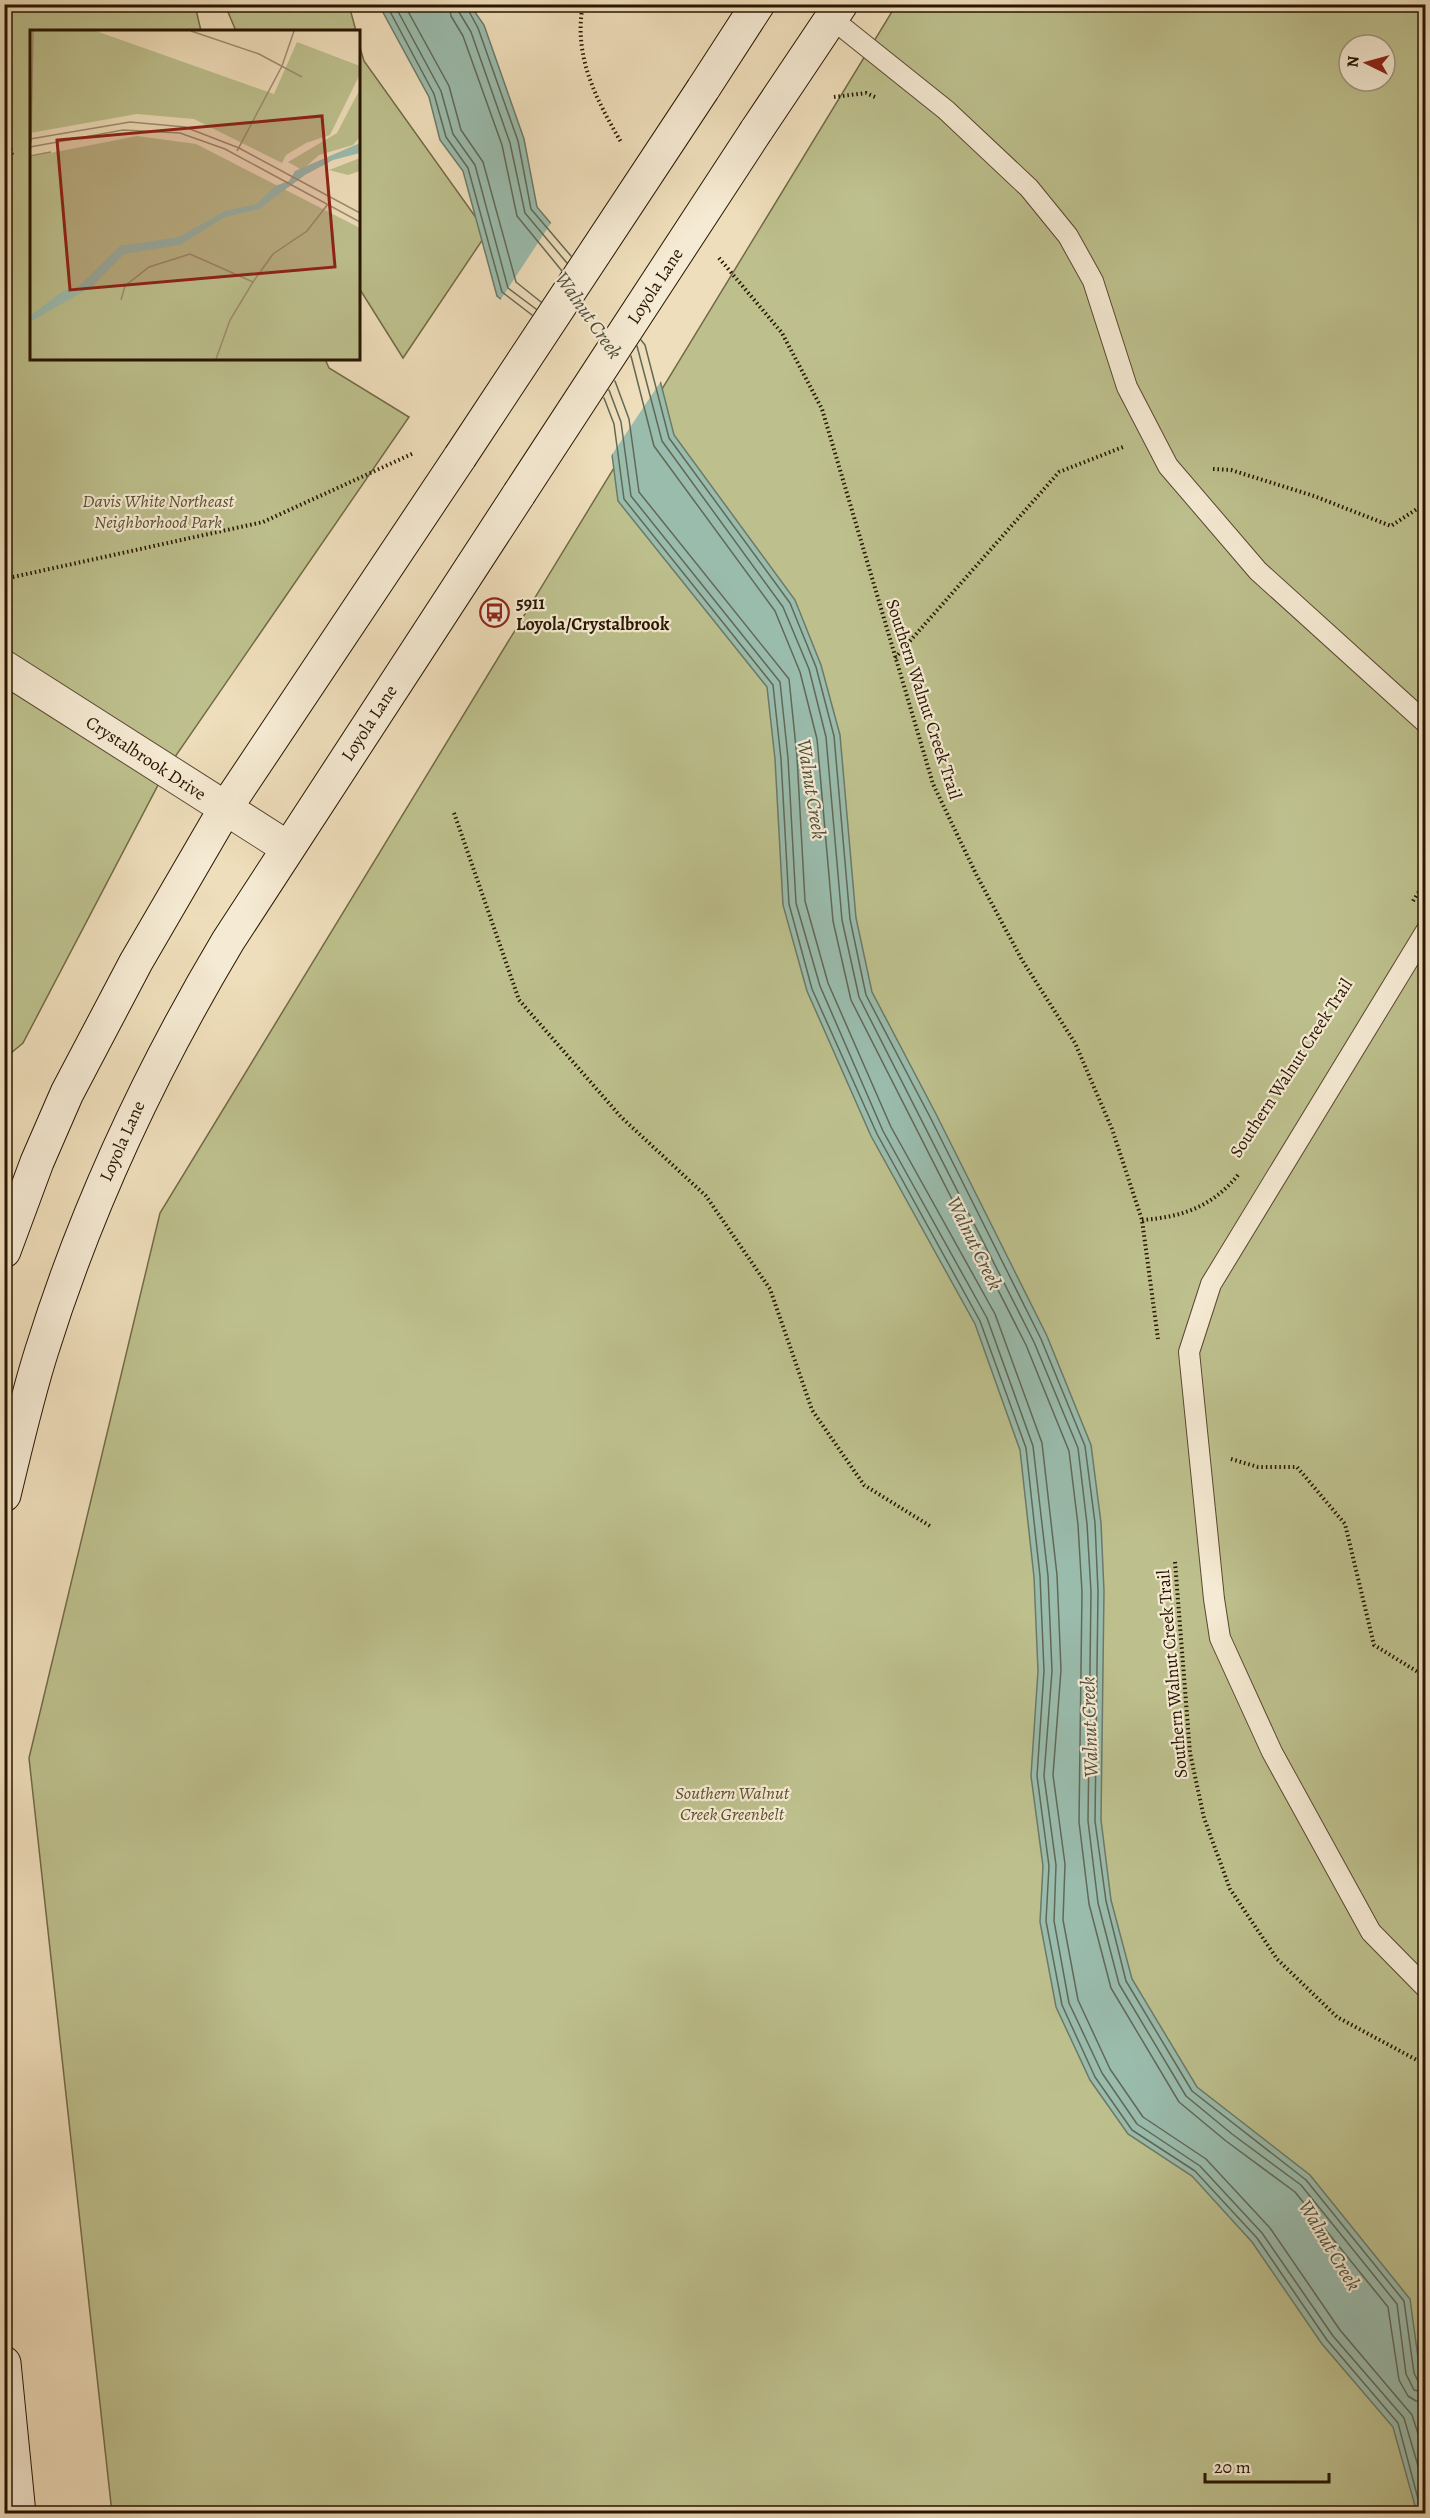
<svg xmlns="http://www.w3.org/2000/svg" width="1430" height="2518" font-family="Alegreya,serif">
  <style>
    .green { fill: #bdc08d; stroke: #726a46; stroke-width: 1.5; fill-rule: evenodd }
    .water { fill: #9abcad; stroke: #6c7968; stroke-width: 1.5 }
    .pier { fill: #efdebb }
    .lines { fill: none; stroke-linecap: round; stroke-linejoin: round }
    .shore { stroke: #616856; stroke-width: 1.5 }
    .lane-casing { stroke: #5a472f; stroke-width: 22 }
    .street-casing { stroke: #5a472f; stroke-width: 35 }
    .secondary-casing { stroke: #281500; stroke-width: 35 }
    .path { stroke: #281500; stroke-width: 4; stroke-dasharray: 1.5 3; stroke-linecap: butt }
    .lane { stroke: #f5ead3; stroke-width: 20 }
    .street { stroke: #f5ead3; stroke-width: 33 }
    .secondary { stroke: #f5ead3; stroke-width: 33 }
    .secondary-bridge-casing { stroke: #281500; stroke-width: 35; stroke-linecap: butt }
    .secondary-bridge { stroke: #f5ead3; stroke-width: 33 }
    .labels { text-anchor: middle; stroke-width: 4.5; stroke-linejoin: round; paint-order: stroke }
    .street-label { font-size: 18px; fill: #281500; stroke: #f5ead3 }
    .park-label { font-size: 18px; font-style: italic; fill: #5c5131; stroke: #f5ead3 }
    .poi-label { font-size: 18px; font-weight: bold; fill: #281500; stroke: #f5ead3; text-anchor: start }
    .water-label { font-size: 20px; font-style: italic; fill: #504f3d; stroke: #f5ead3 }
    .inset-road { fill: none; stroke: #9f8e70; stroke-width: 1.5 }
    .view { fill: #8f2418; fill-opacity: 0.15; stroke: #8f2418; stroke-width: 3 }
    .inset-edge { fill: none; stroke: #281500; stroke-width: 3 }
  </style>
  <rect width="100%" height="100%" fill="#efdebb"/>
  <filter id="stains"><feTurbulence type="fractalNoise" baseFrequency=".00333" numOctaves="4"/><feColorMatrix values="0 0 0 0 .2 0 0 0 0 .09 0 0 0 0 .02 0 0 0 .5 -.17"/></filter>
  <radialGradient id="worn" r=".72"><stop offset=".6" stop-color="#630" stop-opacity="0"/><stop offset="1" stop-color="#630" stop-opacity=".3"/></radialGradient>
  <path class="green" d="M5,5H195L201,31L32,32V358L325,359L329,368L409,417L166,770L23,1043L5,1058Z
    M225,5H349L356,31H236Z
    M896,5H1425V2513H112L29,1758L160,1213ZM1349,45H1385V81H1349Z
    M358,41L364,61L487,233L403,358L359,288Z"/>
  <path class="water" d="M379,5H470L484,25L524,139L537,207L650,341L674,435L795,600L821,665L840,735L856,918L872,992L936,1114L1047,1336L1091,1445L1101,1523L1104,1591L1101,1820L1111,1900L1132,1979L1197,2087L1310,2175L1410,2299L1420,2372L1425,2385V2513H1417L1393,2427L1322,2344L1252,2242L1192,2176L1128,2134L1090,2080L1056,2007L1040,1922L1043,1866L1031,1776L1038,1671L1034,1577L1020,1450L975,1324L871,1136L807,991L783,905L775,759L767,687L618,501L608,424L583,363L497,296L463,171L440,140L429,97Z"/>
  <path class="pier" d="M553,220L653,340L663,378L609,459L605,425L581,365L499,302Z"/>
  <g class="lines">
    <path class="shore" d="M386,4L434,94L446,137L468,168L502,292L532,315
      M394,4L441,91L453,134L475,165L508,288L536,309
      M404,4L449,86L461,130L483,162L516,282L541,302
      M449,4L451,16L463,36L502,145L517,216L562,271
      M458,4L459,12L471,32L510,143L525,213L567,263
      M465,4L478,28L518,141L531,209L571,256
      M641,340L645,345L669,438L790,603L816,667L834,736L850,919L866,995L930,1117L1041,1339L1085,1446L1095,1523L1098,1591L1095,1821L1106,1901L1126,1981L1192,2091L1306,2180L1404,2301L1414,2373L1419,2383L1426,2386
      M637,346L662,441L783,607L809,669L826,737L842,920L859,997L1034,1342L1078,1448L1087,1524L1091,1592L1088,1821L1098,1903L1119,1984L1186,2096L1232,2134L1301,2185L1397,2304L1406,2374L1414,2390L1426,2393
      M631,356L654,446L775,611L800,672L817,739L833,921L851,1000L1026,1345L1069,1451L1078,1525L1082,1592L1079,1822L1089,1904L1111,1988L1179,2102L1226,2141L1295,2192L1388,2307L1399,2380L1408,2396L1416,2401L1426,2402
      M615,381L629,419L639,492L789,679L797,757L805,901L828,983L891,1127L995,1314L1042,1443L1057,1575L1061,1670L1053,1775L1065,1864L1063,1920L1078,2000L1110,2069L1143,2117L1206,2159L1270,2228L1340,2330L1412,2415L1426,2458
      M609,390L621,422L631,496L780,682L788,758L796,903L820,986L883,1131L987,1318L1033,1446L1048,1576L1052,1671L1044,1776L1056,1865L1054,1921L1069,2003L1102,2073L1137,2124L1200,2166L1262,2233L1333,2336L1404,2418L1426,2493
      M604,398L614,424L624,499L773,685L781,759L789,904L812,989L877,1134L980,1321L1026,1448L1040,1576L1044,1671L1037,1776L1049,1866L1046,1921L1062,2005L1095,2077L1132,2130L1195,2171L1257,2238L1327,2340L1398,2423L1422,2514"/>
    <defs>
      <path id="lane" d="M831,18L946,110L1029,188L1068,236L1093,281L1127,387L1168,466L1258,571L1426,723
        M1426,931L1211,1284L1189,1352L1214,1599L1220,1638L1272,1752L1371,1932L1426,1988"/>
      <path id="street" d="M4,667L288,848"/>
      <path id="secondary" d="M703,89L758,4
        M756,131L841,4
        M4,1251L37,1162L67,1093L136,962L225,809L460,457
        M4,1495C16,1446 27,1397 42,1350C87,1206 151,1070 228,941L519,494
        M4,2363L19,2514"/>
    </defs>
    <use href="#lane" class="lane-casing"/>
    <use href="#street" class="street-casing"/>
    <use href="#secondary" class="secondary-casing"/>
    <path class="path" d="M583,4C573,56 596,99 621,142
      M834,97L866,93L875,97
      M4,118L12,155L4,170
      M719,258L782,333L822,409L933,784L977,876L1022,960L1075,1043L1112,1129L1142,1220L1158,1339
      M1213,469L1231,470L1314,496L1391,526L1426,503
      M4,579L263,522L414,453
      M895,658L1059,472L1123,447
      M454,813L519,1000L621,1117L706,1196L770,1289L812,1410L864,1485L930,1526
      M1413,901L1426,881
      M1142,1220C1182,1217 1212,1207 1238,1175
      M1231,1459L1258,1467H1297L1345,1524L1374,1645L1426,1677
      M1175,1562L1190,1753L1204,1818L1230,1889L1277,1959L1337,2017L1426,2065"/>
    <use href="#lane" class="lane"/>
    <use href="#street" class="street"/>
    <use href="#secondary" class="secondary"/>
    <defs>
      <path id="secondary-bridge" d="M460,457L703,89
        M519,494L756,131"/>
    </defs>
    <use href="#secondary-bridge" class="secondary-bridge-casing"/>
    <use href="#secondary-bridge" class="secondary-bridge"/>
  </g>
  <defs>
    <symbol id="bus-ring" viewBox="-11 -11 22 22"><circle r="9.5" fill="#f5ead3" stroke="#8f2418" stroke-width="1.5"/><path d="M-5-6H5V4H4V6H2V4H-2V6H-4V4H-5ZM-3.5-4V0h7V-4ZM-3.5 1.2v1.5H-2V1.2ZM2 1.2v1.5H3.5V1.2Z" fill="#8f2418"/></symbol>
  </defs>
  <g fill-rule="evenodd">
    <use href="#bus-ring" x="478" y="596" width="33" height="33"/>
  </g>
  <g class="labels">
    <g class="street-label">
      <text transform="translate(655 286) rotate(-57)" y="6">Loyola Lane</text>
      <text transform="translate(924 699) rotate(72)" y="6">Southern Walnut Creek Trail</text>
      <text transform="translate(369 723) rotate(-57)" y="6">Loyola Lane</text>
      <text transform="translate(146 758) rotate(33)" y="6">Crystalbrook Drive</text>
      <text transform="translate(1291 1068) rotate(-57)" y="6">Southern Walnut Creek Trail</text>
      <text transform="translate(122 1141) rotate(-66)" y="6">Loyola Lane</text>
      <text transform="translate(1172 1674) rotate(-95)" y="6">Southern Walnut Creek Trail</text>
    </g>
    <g class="park-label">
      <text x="158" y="507">Davis White Northeast<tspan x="158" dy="21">Neighborhood Park</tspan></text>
      <text x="732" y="1799">Southern Walnut<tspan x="732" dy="21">Creek Greenbelt</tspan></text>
    </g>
    <g class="poi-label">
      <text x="516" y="609">5911<tspan x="516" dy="21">Loyola/Crystalbrook</tspan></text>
    </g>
    <g class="water-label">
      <text transform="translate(589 315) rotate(55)" y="7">Walnut Creek</text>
      <text transform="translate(812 789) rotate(81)" y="7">Walnut Creek</text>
      <text transform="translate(975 1243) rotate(64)" y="7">Walnut Creek</text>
      <text transform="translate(1089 1727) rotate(-92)" y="7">Walnut Creek</text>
      <text transform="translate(1330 2245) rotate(59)" y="7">Walnut Creek</text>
    </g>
  </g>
  <g transform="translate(30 30)">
    <rect width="330" height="330" fill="#efdebb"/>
    <path d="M0,1H66L244,64L267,12L330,36V44L300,105L276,113L256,125L252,133L164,89L107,84L0,103ZM330,59V107L323,115L289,125L272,140L258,132L307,103ZM107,106L166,114L330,198V329H0V127ZM330,128V141L318,145L299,140Z" fill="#bdc08d"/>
    <path d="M330,113V123L303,130L275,145L229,179L195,187L150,215L94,224L63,256L0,292V286L33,261L49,256L90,216L149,207L195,181L227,174L245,156L259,151L265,141Z" fill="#9abcad"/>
    <path class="inset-road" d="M161,1L229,24L272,47M0,109L100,92L155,97L209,118L330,183M1,113L3,1M0,117L93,100L150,103L195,119L330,192M207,121L252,36L264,1M0,126L21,122M91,270L95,256L119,237L160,224L223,252L243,224L277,201L298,174M186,329L200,290L223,252"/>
    <path class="view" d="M292,86L305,237L40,260L27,110Z"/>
    <rect width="330" height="330" class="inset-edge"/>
  </g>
  <rect width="1430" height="2518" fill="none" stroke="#efdebb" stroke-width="24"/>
  <rect x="6" y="6" width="1418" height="2506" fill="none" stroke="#281500" stroke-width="3"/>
  <rect x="12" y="12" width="1406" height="2494" fill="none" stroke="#281500" stroke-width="1.5"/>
  <g transform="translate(1367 63) rotate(275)"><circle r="28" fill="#f5ead3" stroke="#a3957f" stroke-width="1.5"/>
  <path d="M0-4.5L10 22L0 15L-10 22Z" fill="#8f2418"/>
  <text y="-9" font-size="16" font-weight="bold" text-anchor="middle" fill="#281500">N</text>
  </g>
  <path d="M1205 2473v9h124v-9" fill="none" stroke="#281500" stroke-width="3"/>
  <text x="1214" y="2473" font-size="18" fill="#281500" stroke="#f5ead3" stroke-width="4.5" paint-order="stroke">20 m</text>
  <rect width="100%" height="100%" filter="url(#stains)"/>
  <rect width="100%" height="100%" fill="url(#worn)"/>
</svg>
